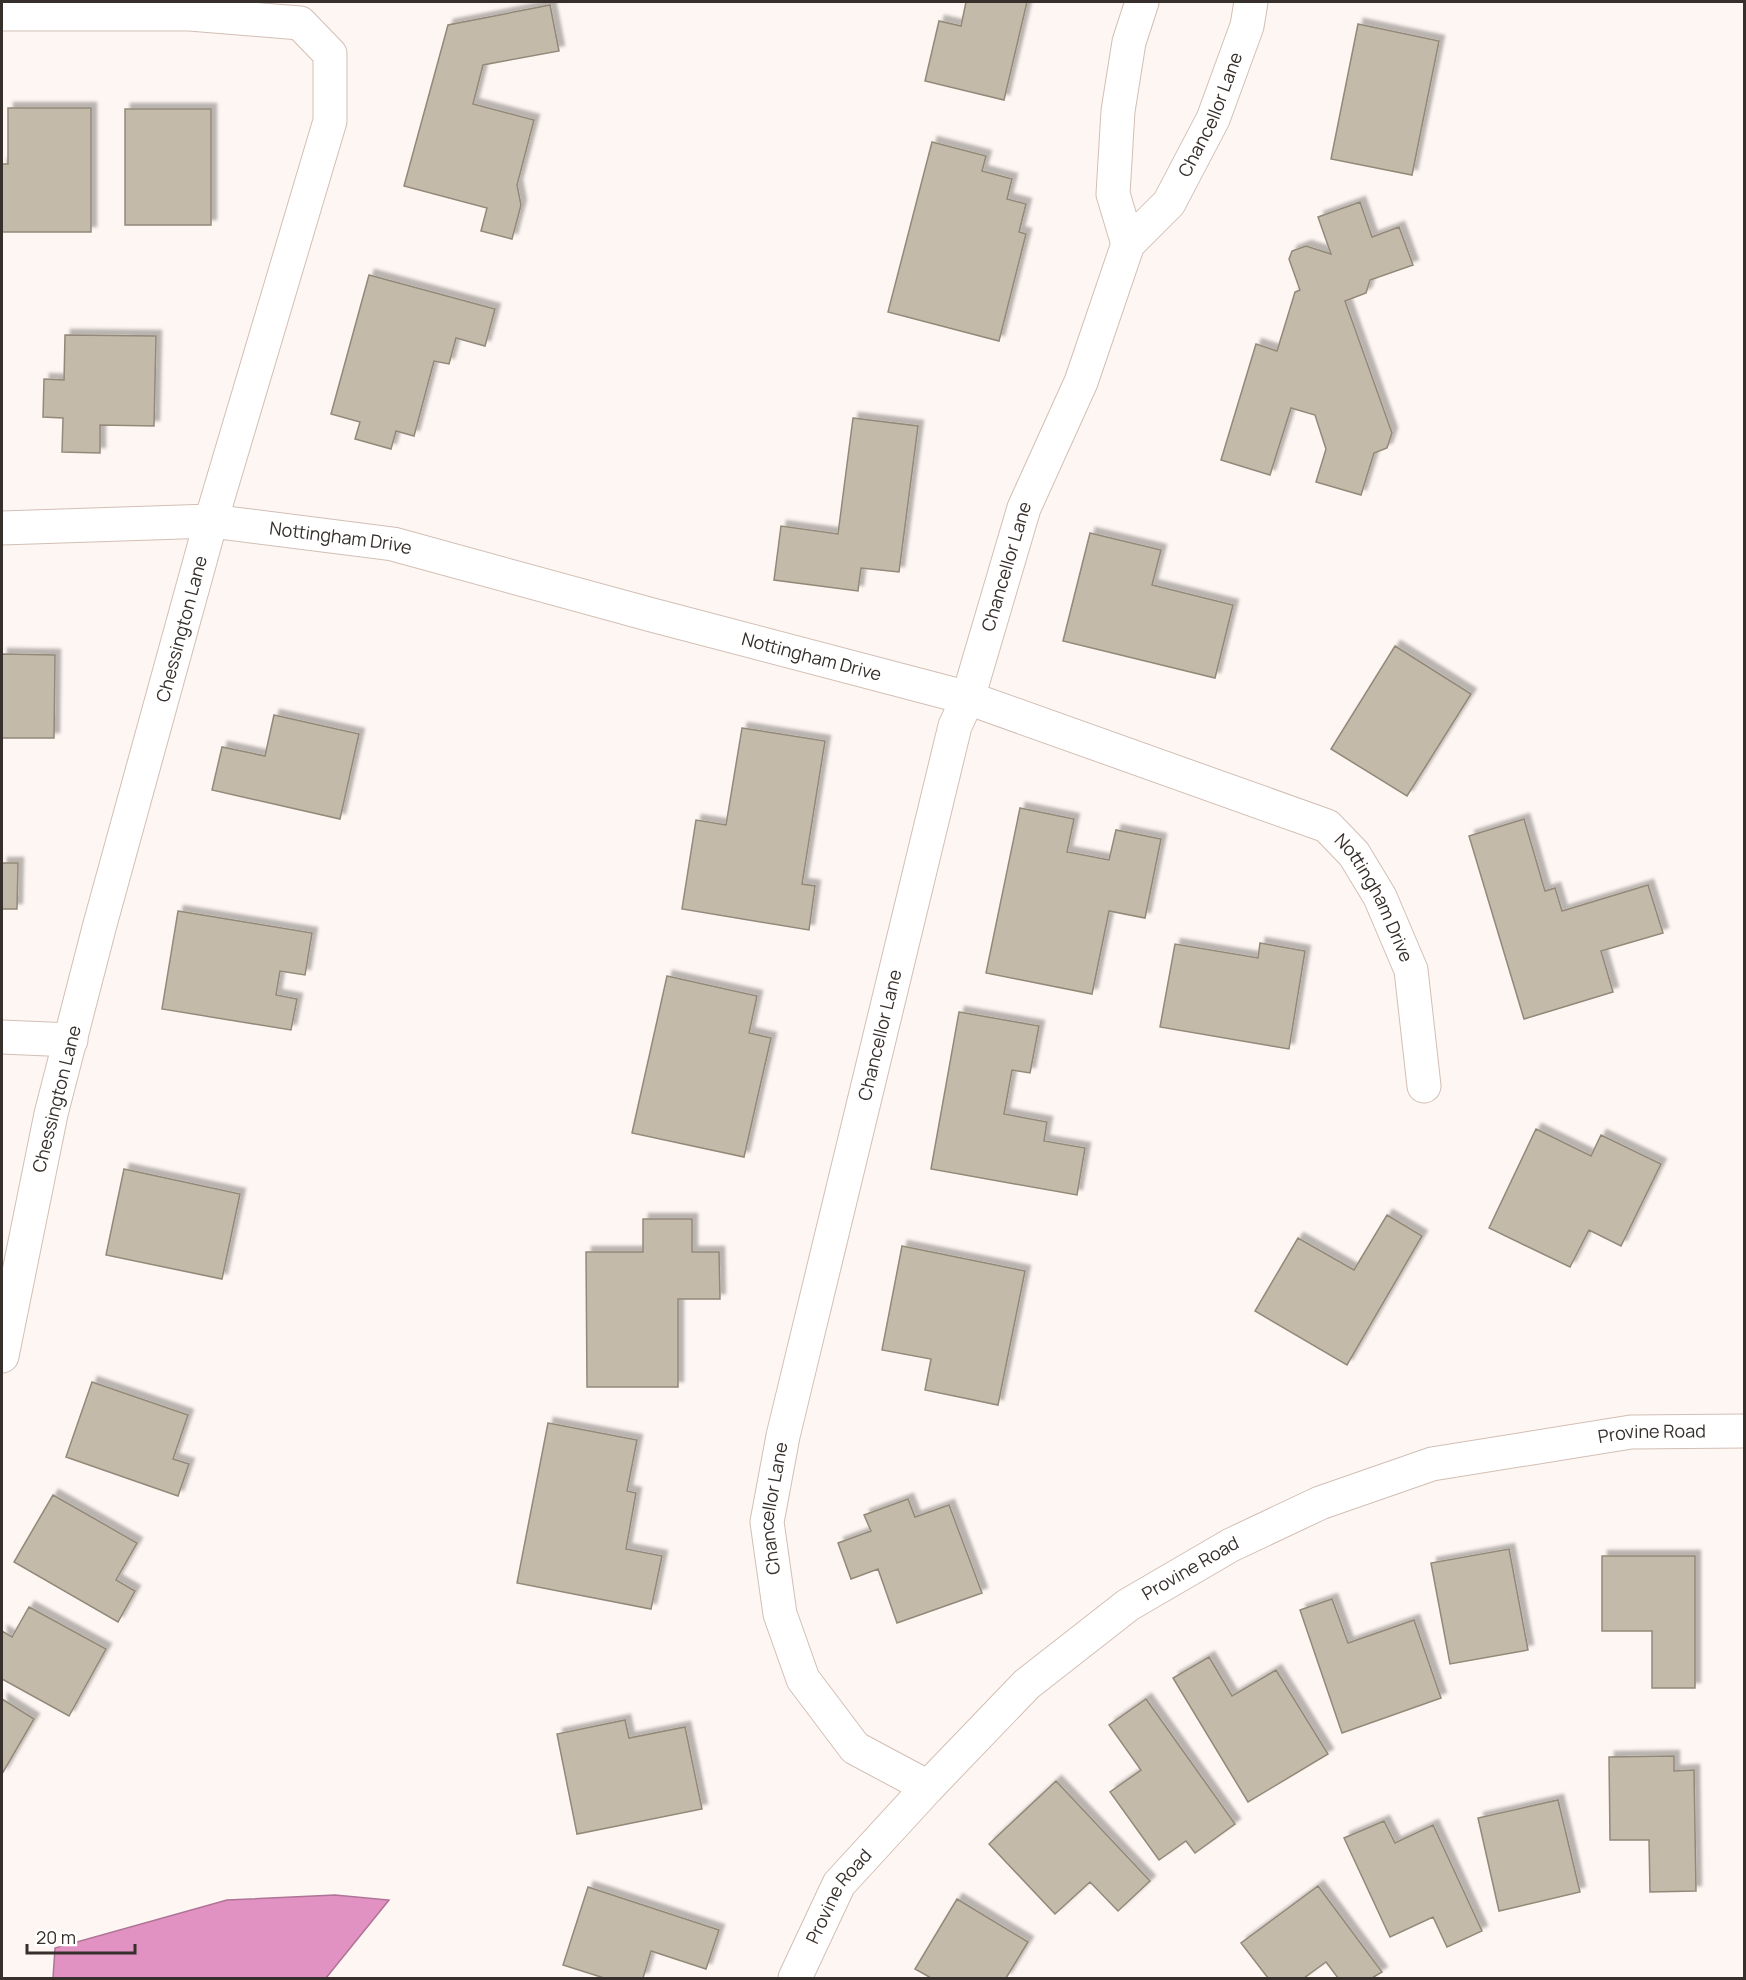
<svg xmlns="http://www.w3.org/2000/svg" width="1746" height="1980" font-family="Manrope,sans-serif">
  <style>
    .water { fill: #e191c2; stroke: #ae7495; stroke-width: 1.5 }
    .building { fill: #c4baaa; stroke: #938979; stroke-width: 1.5; filter: url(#shadow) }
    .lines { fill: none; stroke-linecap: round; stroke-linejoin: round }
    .minor-casing { stroke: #d2bfb5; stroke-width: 35 }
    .minor { stroke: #fff; stroke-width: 33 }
    .labels { text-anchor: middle; stroke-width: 5; stroke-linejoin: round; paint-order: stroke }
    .street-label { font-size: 18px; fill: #362f2b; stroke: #fff }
  </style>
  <defs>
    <filter id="shadow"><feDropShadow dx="5.5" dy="-5.5" stdDeviation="1.5" flood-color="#0004"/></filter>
  </defs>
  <rect width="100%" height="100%" fill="#fef6f2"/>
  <path class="water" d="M335,1895L389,1900L326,1978H53L55,1948L227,1900Z"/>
  <path class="building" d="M966,2H1027L1004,100L925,81L939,21L961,26Z
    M550,5L559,51L483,65L473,104L534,120L517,185L521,205L512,239L481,231L487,208L404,186L448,25Z
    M1358,24L1439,41L1412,175L1331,159Z
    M8,108H91V232H2V164H8Z
    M125,109H211V225H125Z
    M932,142L986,156L982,171L1012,179L1007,199L1026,204L1019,232L1026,234L999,341L888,312Z
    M1360,202L1372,237L1399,227L1413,265L1370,280L1366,293L1345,301L1392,433L1387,448L1374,453L1361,495L1316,482L1326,449L1315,415L1291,408L1270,475L1221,460L1256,344L1277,351L1295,292L1300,290L1289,259L1292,251L1306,246L1331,254L1318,217Z
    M369,275L495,309L485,346L456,338L449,364L434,361L414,436L396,431L391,449L355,439L360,422L331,414Z
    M65,335L156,336L154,426L100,425V453L62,452L63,418L43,417L44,379L64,380Z
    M853,418L918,426L899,572L861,568L858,591L774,580L781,526L838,534Z
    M1090,533L1161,550L1152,585L1233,605L1215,678L1063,641Z
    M1395,646L1471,694L1407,796L1331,749Z
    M2,654L55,655L54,738H2Z
    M274,715L359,734L340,819L212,790L222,747L265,756Z
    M742,728L825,741L802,884L815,886L809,930L682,909L696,820L726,825Z
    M1020,808L1074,819L1067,852L1109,860L1116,830L1161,839L1145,918L1109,911L1092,994L986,973Z
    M1524,819L1545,891L1555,888L1562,911L1648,885L1663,933L1601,951L1613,992L1524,1019L1469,836Z
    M2,863H18L17,909H2Z
    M178,911L312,933L305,975L280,971L276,995L297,999L291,1030L162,1009Z
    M1260,943L1305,951L1289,1049L1160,1027L1175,944L1258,958Z
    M667,976L757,996L749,1033L771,1038L744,1157L632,1133Z
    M959,1012L1039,1026L1030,1073L1012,1070L1004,1114L1047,1122L1044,1141L1085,1148L1077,1195L931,1169Z
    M1536,1129L1591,1156L1601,1135L1661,1164L1621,1246L1589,1230L1570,1267L1489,1228Z
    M124,1169L240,1194L222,1279L106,1255Z
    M1387,1215L1422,1236L1347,1365L1255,1311L1298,1238L1354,1270Z
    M643,1219H692V1252H719L720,1299H678V1387H587L586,1252H643Z
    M902,1246L1025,1271L998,1405L925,1390L931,1359L882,1350Z
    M92,1382L188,1415L173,1459L189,1464L178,1496L66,1457Z
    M548,1423L637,1440L627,1491L636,1493L626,1549L662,1556L651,1609L517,1583Z
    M53,1495L137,1543L116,1580L135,1591L118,1622L14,1562Z
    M908,1499L915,1517L949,1505L982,1593L897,1623L878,1569L851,1579L838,1543L871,1531L864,1515Z
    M1509,1549L1528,1650L1450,1664L1431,1563Z
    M1602,1556H1695V1688H1652V1631H1602Z
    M1332,1599L1348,1643L1414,1620L1441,1698L1342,1733L1300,1610Z
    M29,1607L106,1649L69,1716L2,1679V1631L12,1637Z
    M1209,1657L1232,1696L1276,1670L1328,1754L1248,1802L1173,1678Z
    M2,1699L34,1719L2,1774Z
    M1146,1699L1235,1824L1195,1853L1186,1841L1159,1860L1110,1792L1141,1770L1109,1725Z
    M625,1720L629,1738L685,1727L702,1809L577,1834L557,1734Z
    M1674,1756V1771L1694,1770L1696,1891L1650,1892L1649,1840H1610L1609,1757Z
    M1056,1781L1150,1881L1118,1911L1090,1882L1055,1914L989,1844Z
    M1558,1800L1580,1892L1499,1911L1478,1818Z
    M1384,1821L1395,1843L1433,1825L1482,1931L1447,1947L1433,1917L1390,1937L1344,1838Z
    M1318,1886L1382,1972L1372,1978H1338L1326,1962L1304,1978H1268L1241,1943Z
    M588,1887L719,1930L706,1969L651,1951L643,1978H604L563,1965Z
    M957,1899L1028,1942L1006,1978H931L915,1969Z"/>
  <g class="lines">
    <defs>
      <g id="minor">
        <path d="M2,14H190L300,23L330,54V121L211,521L99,928L51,1114L2,1356"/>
        <path d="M1128,244L1113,194L1118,111L1129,42L1142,2"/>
        <path id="s1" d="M2,528L211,521L393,544L652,615L968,698L1327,826L1354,854L1380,897L1411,970L1424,1086"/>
        <path d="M2,1037L71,1040"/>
        <path id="s2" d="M928,1787L855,1748L803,1679L780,1614L767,1522L783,1436L955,726L968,698L1024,508L1081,382L1128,244L1169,203L1213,119L1247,26L1251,2"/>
        <path id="s3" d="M795,1978L839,1884L928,1787L1027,1684L1128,1605L1231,1545L1320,1503L1432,1464L1631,1432L1744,1431"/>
      </g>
    </defs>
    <use href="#minor" class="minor-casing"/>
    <use href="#minor" class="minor"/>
  </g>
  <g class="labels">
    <g class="street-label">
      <text dy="6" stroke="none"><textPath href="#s2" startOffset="1818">Chancellor Lane</textPath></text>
      <text dy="6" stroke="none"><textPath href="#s1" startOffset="340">Nottingham Drive</textPath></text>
      <text dy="6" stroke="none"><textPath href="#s2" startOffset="1317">Chancellor Lane</textPath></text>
      <text transform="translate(182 629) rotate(-75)" y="6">Chessington Lane</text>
      <text dy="6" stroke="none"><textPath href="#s1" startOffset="826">Nottingham Drive</textPath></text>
      <text dy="6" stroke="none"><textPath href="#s1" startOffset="1456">Nottingham Drive</textPath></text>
      <text dy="6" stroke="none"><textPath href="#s2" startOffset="831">Chancellor Lane</textPath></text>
      <text transform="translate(57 1099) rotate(-76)" y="6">Chessington Lane</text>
      <text dy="6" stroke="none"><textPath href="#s3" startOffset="1065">Provine Road</textPath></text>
      <text dy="6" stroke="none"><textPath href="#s2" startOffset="345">Chancellor Lane</textPath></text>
      <text dy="6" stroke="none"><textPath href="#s3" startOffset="579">Provine Road</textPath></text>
      <text dy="6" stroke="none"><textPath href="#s3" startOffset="93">Provine Road</textPath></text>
    </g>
  </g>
  <rect width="1746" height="1980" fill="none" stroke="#362f2b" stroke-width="6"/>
  <path d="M27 1944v9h108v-9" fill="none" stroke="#362f2b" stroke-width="3"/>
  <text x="36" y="1944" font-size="18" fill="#362f2b" stroke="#ffffff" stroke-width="4.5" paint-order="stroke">20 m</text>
</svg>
